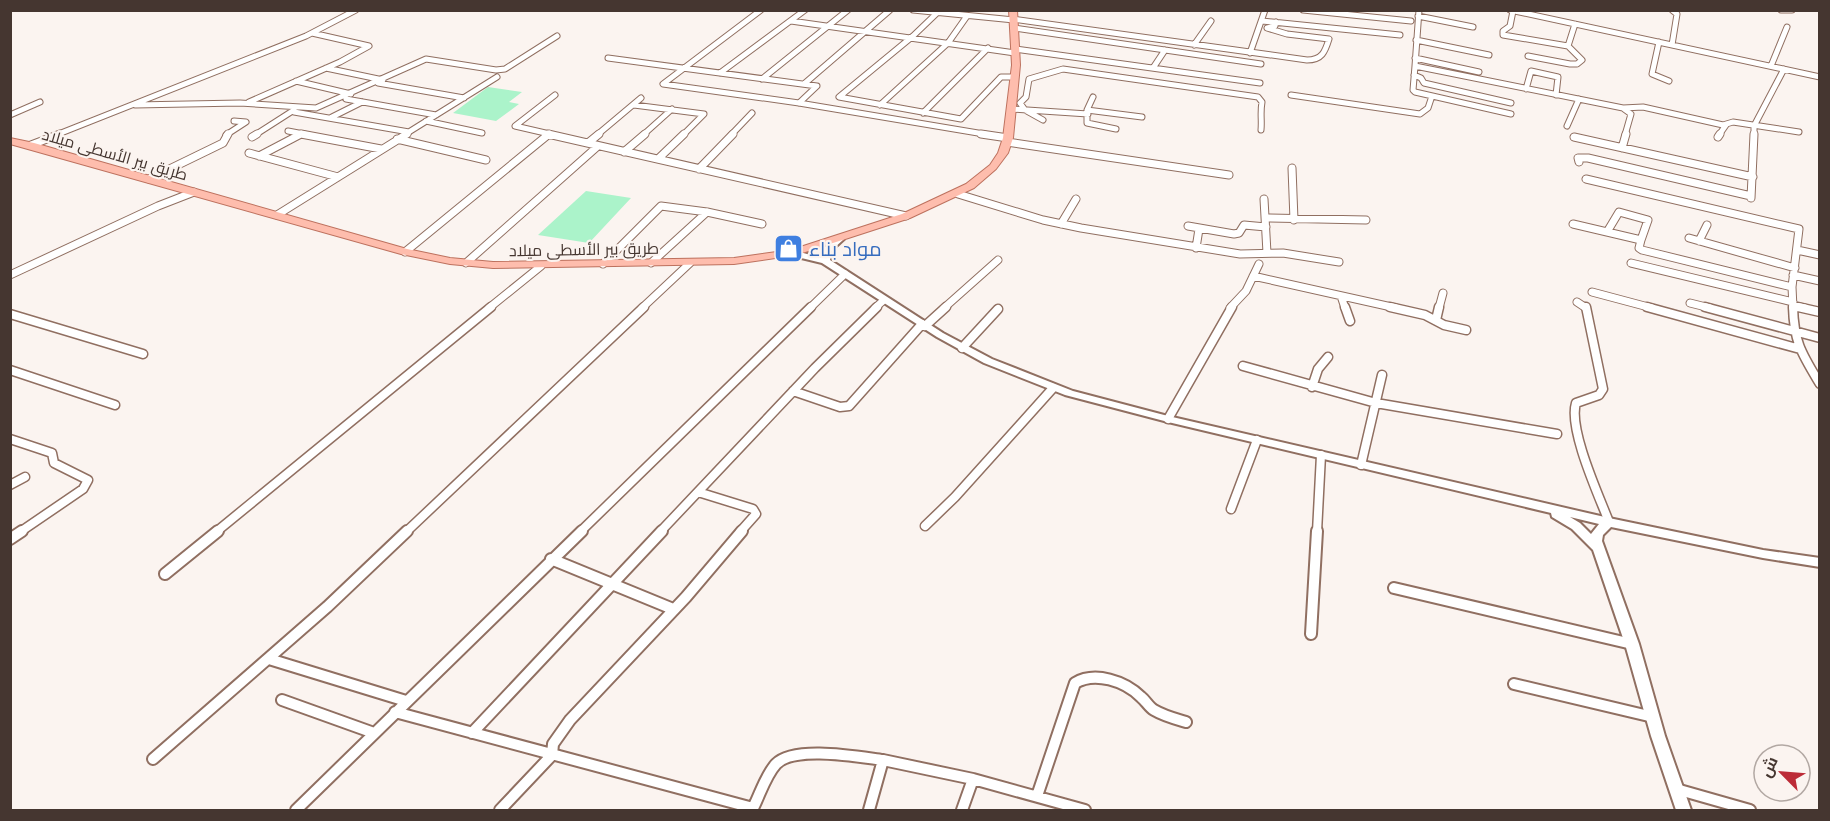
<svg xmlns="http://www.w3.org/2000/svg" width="1830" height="821" font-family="Montserrat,Cairo,sans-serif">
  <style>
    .green { fill: #abf3ca }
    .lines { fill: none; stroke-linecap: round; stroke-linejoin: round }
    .minor-far3-casing { stroke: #906f61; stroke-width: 7 }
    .minor-far2-casing { stroke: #906f61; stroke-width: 9 }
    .minor-far1-casing { stroke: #906f61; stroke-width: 11 }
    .minor-casing { stroke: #906f61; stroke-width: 14 }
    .tertiary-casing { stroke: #906f61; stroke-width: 4 }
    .primary-casing { stroke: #bd715e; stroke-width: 2 }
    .minor-far3 { stroke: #fff; stroke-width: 5 }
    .minor-far2 { stroke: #fff; stroke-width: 7 }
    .minor-far1 { stroke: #fff; stroke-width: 8 }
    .minor { stroke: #fff; stroke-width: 10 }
    .tertiary { fill: #fff; fill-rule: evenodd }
    .primary { fill: #febdad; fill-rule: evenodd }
    .labels { text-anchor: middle; stroke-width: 4.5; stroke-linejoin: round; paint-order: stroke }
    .far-street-label { font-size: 16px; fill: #453630; stroke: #fbf4f0 }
    .shop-label { font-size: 20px; fill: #366cbe; stroke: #fbf4f0; text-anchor: start }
  </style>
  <rect width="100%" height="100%" fill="#fbf4f0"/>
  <path class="green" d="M488,87L522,92L509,102L519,104L496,121L453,113Z
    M586,191L631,198L589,243L538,235Z"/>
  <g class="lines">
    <defs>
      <path id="minor-far3" d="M761,10L663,84L799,103L990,135
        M913,10L1014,20
        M1303,10L1411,21
        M1419,10L1415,66L1623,108L1643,107L1723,125L1733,122L1799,132
        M1510,10L1820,77
        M1672,10L1677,14L1672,45
        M1781,10H1792
        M1513,11L1510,26L1503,31V35L1568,46L1582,60L1577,64H1570L1528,56
        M937,13L913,36L839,97L961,119L1001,77H1015
        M1418,16L1473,27
        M1013,19L1307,60C1322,60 1325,52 1329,39L1287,34L1267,28L1275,26L1276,22
        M791,21L1015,53
        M1262,21L1400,35
        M1014,28L1261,64
        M1416,40L1489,55
        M1659,42L1652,74L1669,81
        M1194,45L1211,21
        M1568,46L1575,24
        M1015,49L1260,83
        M1250,53L1265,10
        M608,58L817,86L799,103
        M1415,58L1479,72
        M1415,66L1413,90L1415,92L1511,114
        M1771,66L1787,27
        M326,68L383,80
        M1153,68L1165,50
        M720,73L805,10
        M1414,75L1421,78L1424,83L1511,103
        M762,79L848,10
        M296,81L351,94
        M378,83L464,98
        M804,84L890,10
        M1526,89L1531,71L1558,77L1556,95
        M1291,95L1420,114L1428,108L1432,96
        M1093,97L1087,110V123L1116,129
        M346,99L436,115
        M249,102L340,62L369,46L312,33
        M135,105L240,103L316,108L426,59L496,70L505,69L557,36
        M634,105L704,114L683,135
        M880,105L948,43L967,16
        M1011,109L1088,114
        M1624,109L1631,114L1625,135
        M1087,110L1142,117
        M294,112L409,132
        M923,113L988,48
        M10,115L40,102
        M332,117L362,102
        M1043,120L1025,110L1020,103L1026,97L1029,79L1063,69L1258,97L1262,102C1260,113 1262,120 1261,130
        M426,121L482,133
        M1567,126L1579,99
        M288,131L309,135
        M56,135L306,36L356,10
        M226,135L246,122L234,121
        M255,135L294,110
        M404,135L497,77
        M554,135L515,126L555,95
        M597,135L641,98
        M643,135L672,109
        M731,135L752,113
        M1719,135L1726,125
        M1754,135V126L1784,69"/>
      <path id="minor-far2" d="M301,134L381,149
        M548,134L906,216
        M981,134L1008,138
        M252,137L257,134
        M1574,137L1753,177
        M1718,137L1720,134
        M397,139L486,160
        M1007,142L1229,175
        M588,143L599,134
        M31,145L60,134
        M1622,148L1626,134
        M624,152L645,134
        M249,153L338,177
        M259,156L301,134
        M658,159L684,134
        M1579,162L1578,158H1588L1751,196
        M1292,168L1294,220
        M699,169L733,134
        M149,179L223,143L228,134
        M1586,179L1799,229L1792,287L1793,308
        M958,194L1043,220L1081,228L1240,254L1283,253L1339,262
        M1751,198L1754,134
        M1264,199L1267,253
        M277,215L407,134
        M1266,218L1366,220
        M1061,224L1076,199
        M1573,224L1641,240L1639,248L1642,250L1792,287
        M1188,226L1234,234L1239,233L1244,225L1266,227
        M1607,232L1619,212L1648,220L1641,240
        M1689,238L1795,268
        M1699,241L1707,225
        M1196,248L1199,229
        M1797,250L1820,255
        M405,252L549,134
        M466,263L598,146
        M651,263L707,212
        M1631,263L1793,302
        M603,264L661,206L707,212L762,224
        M10,275L158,206L194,192
        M1793,275L1820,281
        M1253,276L1396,308
        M1592,292L1652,308
        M1341,296L1345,308
        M1577,302L1586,308
        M1690,303L1710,308
        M1794,306L1805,308
        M489,308L541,266
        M642,308L690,263
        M810,308L845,274
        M875,308L884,300
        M944,308L998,260
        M1230,308L1246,291L1259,264
        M1439,308L1443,293"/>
      <path id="minor-far1" d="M1345,307L1350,321
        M1390,307L1425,315L1444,325L1466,330
        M1586,307L1603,389L1599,395L1576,403C1568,429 1599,496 1609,522
        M1647,307L1800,349
        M1705,307L1820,338
        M1793,307C1794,343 1802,354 1820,384
        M1798,307L1820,312
        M10,314L143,354
        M1436,320L1439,307
        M925,326L946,307
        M962,348L998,309
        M1243,366L1376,403L1557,434
        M10,370L115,405
        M1312,387L1318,369L1328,357
        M793,391L840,407L849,406L922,324
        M1168,419L1232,307
        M10,439L52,453L54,463L88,480L83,489L20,532
        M1361,465L1382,375
        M10,485L25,477
        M698,492L753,509L756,514L740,532
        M1231,509L1257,440
        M925,526L955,497L1053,388
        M216,532L491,307
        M406,532L644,307
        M580,532L811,307
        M660,532L815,368L877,307
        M1317,532L1321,455"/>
      <path id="minor" d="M10,539L22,531
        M551,559L673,609
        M165,574L218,531
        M1394,588L1632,644
        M1311,634L1317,531
        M269,659L406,701
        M1514,684L1653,717
        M282,700L374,733
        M395,712L753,808
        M472,733L662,531
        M153,759L327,607L407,531
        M883,760L973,779L1085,810
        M1676,789L1750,810
        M1037,796L1075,683C1095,671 1125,681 1141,697C1146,701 1149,707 1154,710C1164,716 1176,719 1186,722
        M296,810L582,531
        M500,810L552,755L553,744L570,720L686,597L742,531
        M752,810C760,795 765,776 776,764C794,745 859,757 883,760L869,810
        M962,810L973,779"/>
      <path id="tertiary" d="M840,236L844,239L832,250L830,260L943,333L992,359L1073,391L1168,416L1609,518L1763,550L1820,558V567L1763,558L1611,527L1603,535L1602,541L1639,644L1665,736L1691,810H1676L1651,736L1625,644L1593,550L1572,529L1552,517L1551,513L1168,422L1065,395L984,363L937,337L822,263L789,255L788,253L792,250L822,258L825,247ZM1570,517L1599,524L1591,534L1580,523Z"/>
      <path id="primary" d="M1009,10H1017L1020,65L1013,138L1008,153L996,169L974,188L910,218L796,255L734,264L493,268L450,264L401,254L10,144V138L34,143L407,249L450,258L493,262L734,258L791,250L902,214L966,184L990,165L998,153L1003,138L1012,65Z"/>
    </defs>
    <use href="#minor-far3" class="minor-far3-casing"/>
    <use href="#minor-far2" class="minor-far2-casing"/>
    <use href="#minor-far1" class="minor-far1-casing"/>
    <use href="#minor" class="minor-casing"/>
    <use href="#tertiary" class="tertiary-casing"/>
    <use href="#primary" class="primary-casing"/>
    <use href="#minor-far3" class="minor-far3"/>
    <use href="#minor-far2" class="minor-far2"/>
    <use href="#minor-far1" class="minor-far1"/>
    <use href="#minor" class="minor"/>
    <use href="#tertiary" class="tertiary"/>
    <use href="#primary" class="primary"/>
  </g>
  <defs>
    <symbol id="shop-square" viewBox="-11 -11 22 22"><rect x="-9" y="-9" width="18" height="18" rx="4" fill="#3f7fe0" stroke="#fbf4f0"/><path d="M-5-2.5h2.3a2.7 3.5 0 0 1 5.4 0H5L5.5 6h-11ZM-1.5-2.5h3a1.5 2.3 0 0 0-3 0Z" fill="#fff"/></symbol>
  </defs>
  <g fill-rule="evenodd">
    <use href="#shop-square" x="772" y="232" width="33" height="33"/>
  </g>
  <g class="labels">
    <g class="far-street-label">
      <text transform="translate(115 154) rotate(16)" y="6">طريق بير الأسطى ميلاد</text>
      <text transform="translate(584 249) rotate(-1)" y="6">طريق بير الأسطى ميلاد</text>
    </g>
    <g class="shop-label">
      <text x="809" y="256">مواد بناء</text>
    </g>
  </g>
  <rect width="1830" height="821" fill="none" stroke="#453630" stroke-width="24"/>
  <g transform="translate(1782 773) rotate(295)"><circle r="28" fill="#fbf4f0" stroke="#b2a8a3" stroke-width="1.5"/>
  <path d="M0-4.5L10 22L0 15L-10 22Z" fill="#bc2b37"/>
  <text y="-9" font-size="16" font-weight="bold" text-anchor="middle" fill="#453630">ش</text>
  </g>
</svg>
